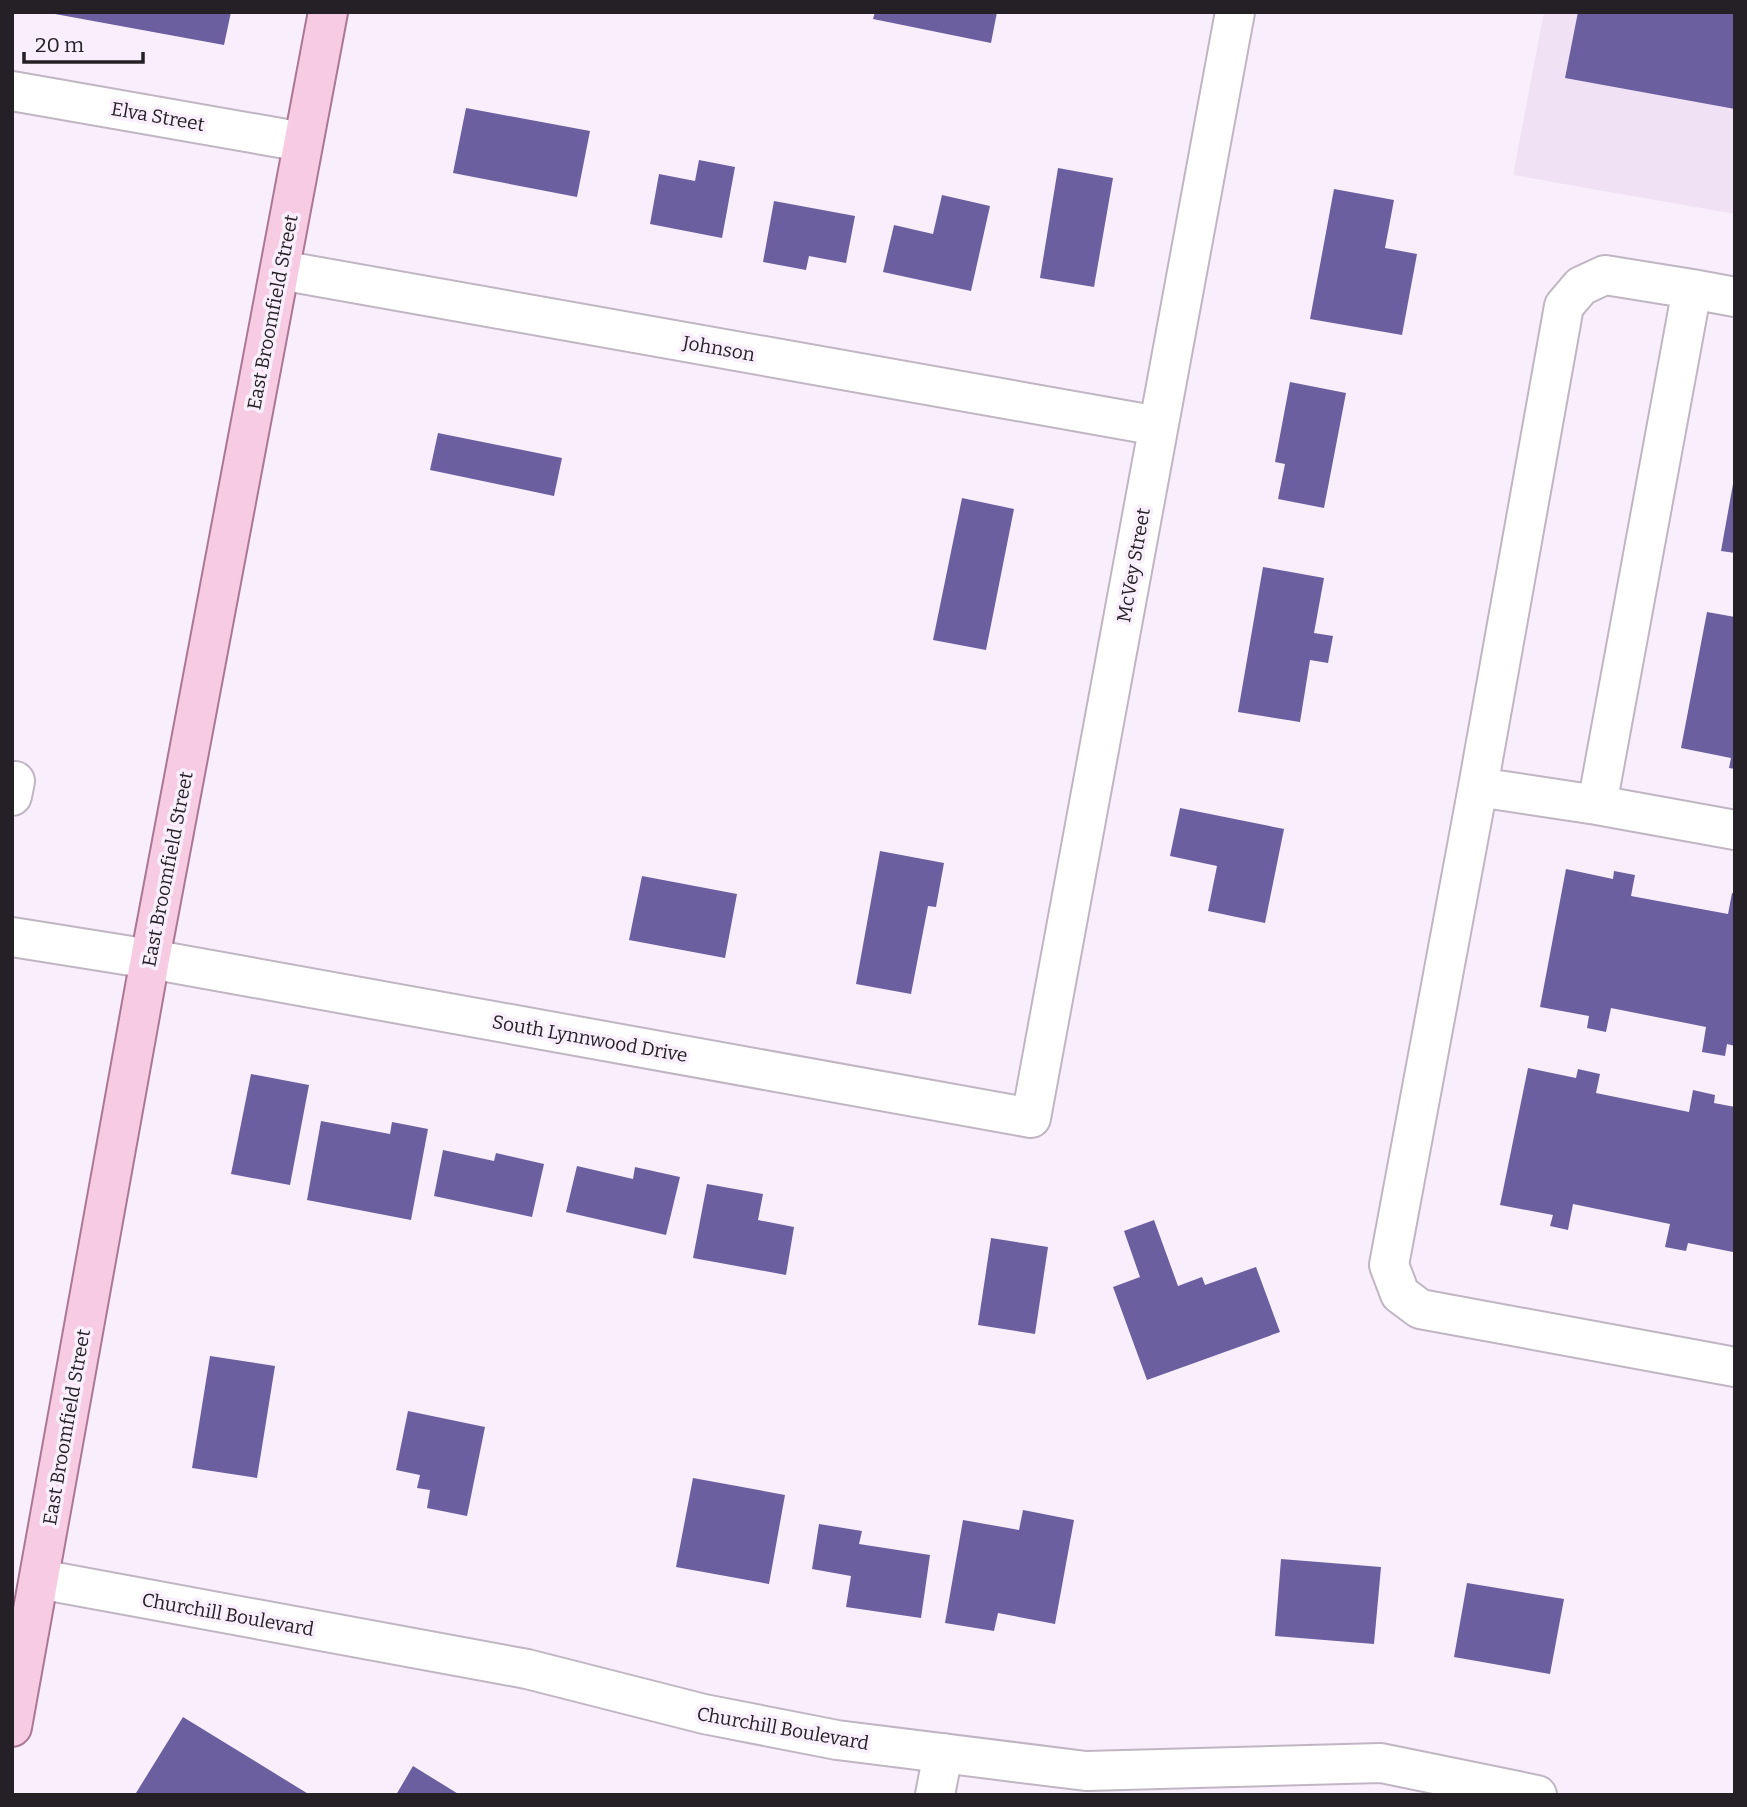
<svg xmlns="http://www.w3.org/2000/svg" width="1747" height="1807" font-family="Bitter,serif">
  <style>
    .built { fill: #f0e1f5 }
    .building { fill: #6b5fa0 }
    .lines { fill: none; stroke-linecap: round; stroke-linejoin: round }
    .minor-casing { stroke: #c0b5c3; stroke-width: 42 }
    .major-casing { stroke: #aa7894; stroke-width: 42 }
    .minor { stroke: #fff; stroke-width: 38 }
    .major { stroke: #f7cbe2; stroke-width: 38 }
    .labels { text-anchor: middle; stroke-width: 7; stroke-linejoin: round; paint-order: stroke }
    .street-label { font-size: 19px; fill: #242025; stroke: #f9effc }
  </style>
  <rect width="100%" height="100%" fill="#f9effc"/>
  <path class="built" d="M1544,12H1735V214L1513,175Z"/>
  <path class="building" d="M55,12H231L224,45L55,14Z
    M875,12H997L991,43L873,19Z
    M1578,12H1735V109L1565,78Z
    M466,108L590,131L577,197L453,173Z
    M699,160L735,167L722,238L650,224L659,174L695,181Z
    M1058,168L1113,178L1094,287L1040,278Z
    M1334,189L1394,200L1385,248L1417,254L1402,335L1310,319Z
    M942,195L990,206L971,291L883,272L894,225L933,234Z
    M774,201L855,216L846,263L809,256L806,270L763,262Z
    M1290,382L1346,393L1324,508L1278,499L1285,464L1275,462Z
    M438,433L562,458L554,496L430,470Z
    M1733,484L1735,485V553L1721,551Z
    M962,498L1014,509L986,650L933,640Z
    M1263,567L1324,578L1314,633L1333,636L1328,663L1310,660L1300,722L1238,712Z
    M1707,612L1735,617V769L1729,768L1731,758L1681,748Z
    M1180,808L1284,829L1265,923L1208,911L1217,866L1170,856Z
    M880,851L944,863L936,907L928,906L911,994L856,984Z
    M1566,869L1613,879L1614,871L1635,875L1631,896L1728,914L1732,893L1735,894V1046L1727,1044L1725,1056L1702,1052L1706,1027L1611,1008L1606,1032L1587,1028L1589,1016L1540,1007Z
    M642,876L737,894L725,958L629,940Z
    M1528,1068L1576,1078L1578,1069L1600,1074L1596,1093L1689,1112L1693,1090L1715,1095L1714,1103L1735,1107V1243L1733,1252L1688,1243L1686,1251L1665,1247L1670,1224L1573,1204L1568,1230L1550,1226L1553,1215L1500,1205Z
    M251,1074L309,1085L290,1185L231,1174Z
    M321,1121L390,1134L392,1122L428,1129L411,1220L307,1200Z
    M443,1150L494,1161L496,1153L544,1164L532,1217L434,1196Z
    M577,1166L633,1179L635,1167L680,1177L666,1235L566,1212Z
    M707,1184L763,1194L758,1220L794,1227L786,1275L693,1258Z
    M1154,1220L1178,1286L1202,1277L1205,1285L1256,1267L1280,1332L1147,1380L1113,1287L1140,1277L1124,1231Z
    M991,1238L1048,1247L1035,1334L978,1325Z
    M210,1356L275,1366L257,1478L192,1468Z
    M408,1411L485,1427L467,1516L427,1508L430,1490L417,1488L420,1475L396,1470Z
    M693,1478L785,1495L769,1584L676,1567Z
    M1023,1510L1074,1520L1055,1624L998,1613L994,1631L945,1623L963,1520L1019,1530Z
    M819,1524L862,1531L859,1544L930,1555L921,1618L846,1607L851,1576L812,1569Z
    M1281,1559L1381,1567L1374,1644L1275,1636Z
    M1467,1583L1564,1599L1550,1674L1454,1657Z
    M183,1717L310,1795H138L136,1793Z
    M413,1766L460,1795H396Z"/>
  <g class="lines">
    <defs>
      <path id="minor" d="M12,91L303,142
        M280,270L1158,426
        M1735,297L1692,289L1597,805L1735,830
        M1478,787L1389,1265L1400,1294L1420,1309L1735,1367
        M12,796L15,781
        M1597,805L1478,787L1564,306L1581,286L1605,275L1692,289
        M12,937L150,959L1031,1118L1235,12
        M39,1579L527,1669L704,1714L837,1740L1086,1771L1381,1763L1537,1795
        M935,1795L943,1753"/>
      <path id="major" d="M12,1727L150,959L328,12"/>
    </defs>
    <use href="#minor" class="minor-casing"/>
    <use href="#major" class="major-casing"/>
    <use href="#minor" class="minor"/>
    <use href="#major" class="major"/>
  </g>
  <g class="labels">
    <g class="street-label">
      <text transform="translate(158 116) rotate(10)" y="7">Elva Street</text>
      <text transform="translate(272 312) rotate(-79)" y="7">East Broomfield Street</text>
      <text transform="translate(719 348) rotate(10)" y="7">Johnson</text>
      <text transform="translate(1133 565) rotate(-80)" y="7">McVey Street</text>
      <text transform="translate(167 869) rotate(-79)" y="7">East Broomfield Street</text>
      <text transform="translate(590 1038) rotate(10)" y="7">South Lynnwood Drive</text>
      <text transform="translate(66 1427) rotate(-80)" y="7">East Broomfield Street</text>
      <text transform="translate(228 1614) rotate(10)" y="7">Churchill Boulevard</text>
      <text transform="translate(783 1728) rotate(10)" y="7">Churchill Boulevard</text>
    </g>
  </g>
  <rect width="1747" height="1807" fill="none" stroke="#242025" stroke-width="28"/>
  <path d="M24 52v10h119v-10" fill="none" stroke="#242025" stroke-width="3.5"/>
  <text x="35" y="52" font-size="21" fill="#242025" stroke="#f9effc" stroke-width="5" paint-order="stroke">20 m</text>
</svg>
